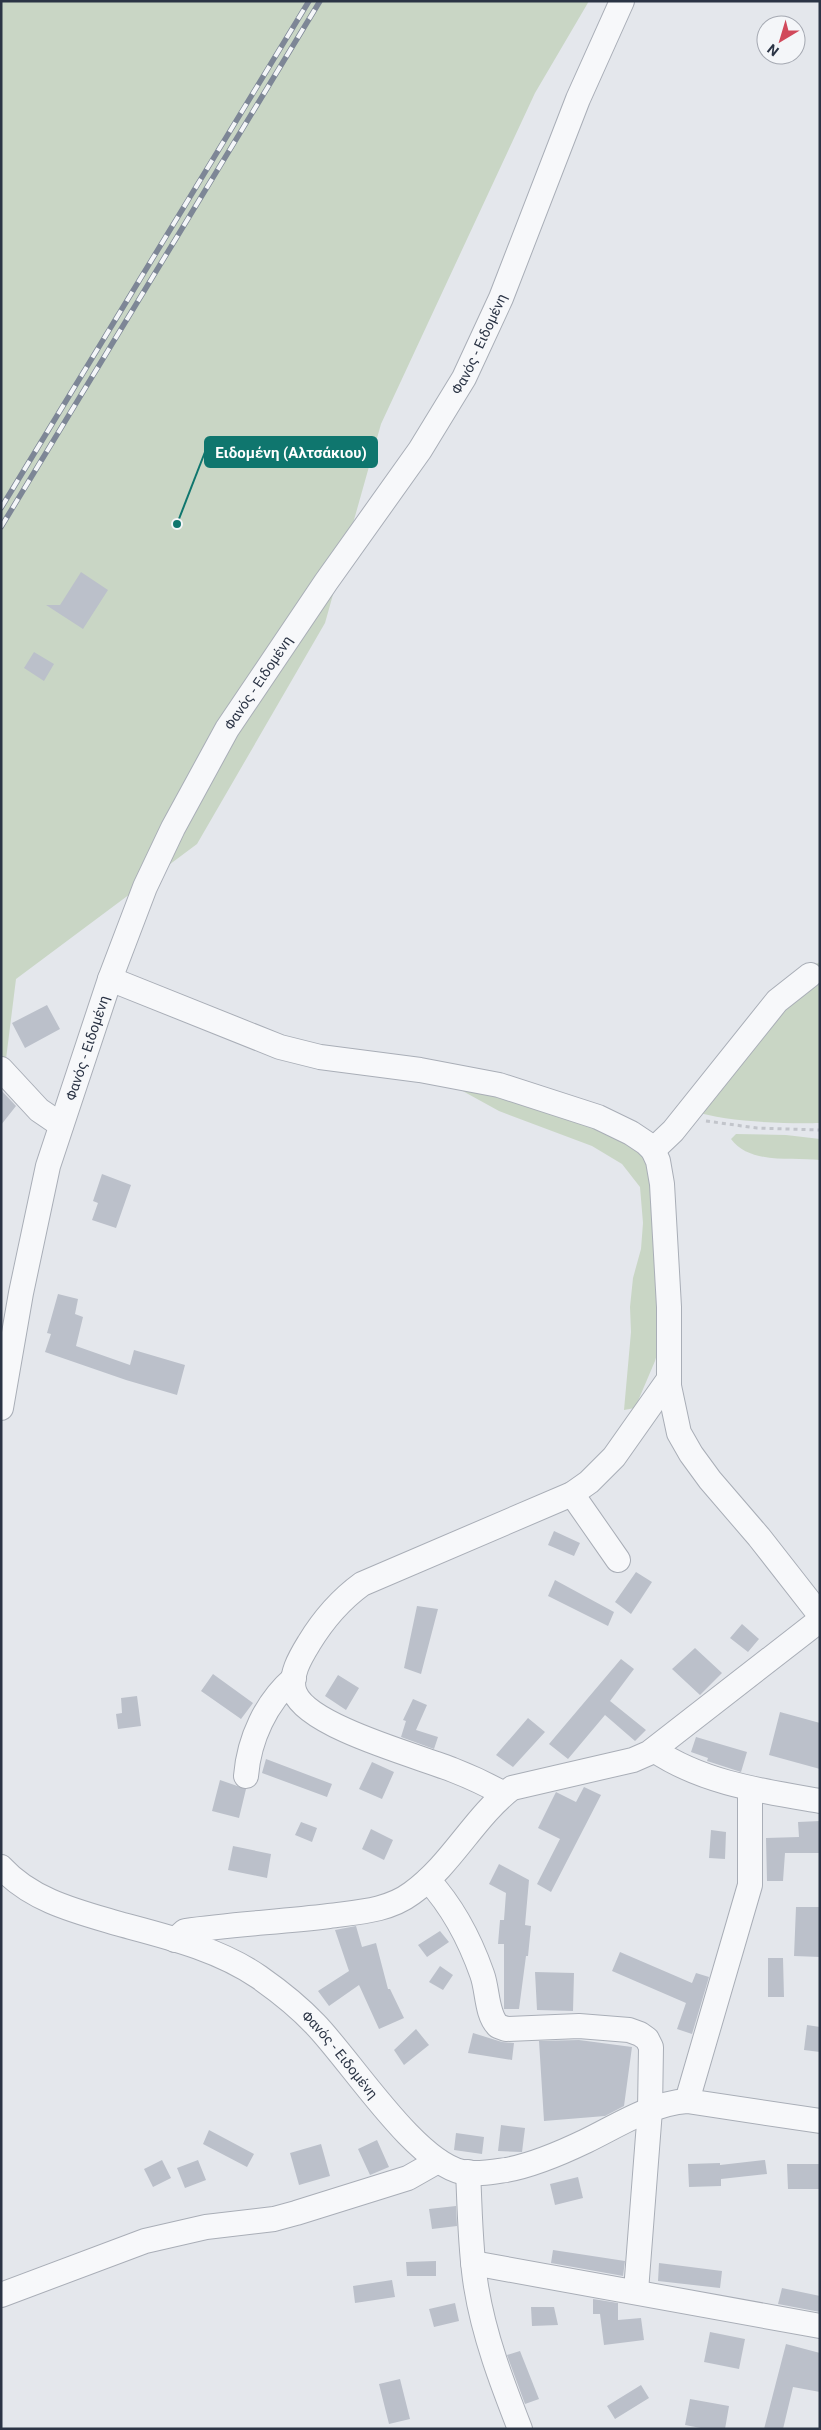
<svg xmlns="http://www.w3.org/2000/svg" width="821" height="2430" font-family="Roboto,sans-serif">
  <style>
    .green { fill: #c9d6c5 }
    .building { fill: #bbc0ca }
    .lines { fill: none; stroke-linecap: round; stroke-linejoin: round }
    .minor-casing { stroke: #a9aeb7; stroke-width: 26 }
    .path { stroke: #c2c5cb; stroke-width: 3; stroke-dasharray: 4 4; stroke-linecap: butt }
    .minor { stroke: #f7f8fa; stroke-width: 24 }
    .rail-casing { stroke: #7d8696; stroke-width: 5.5 }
    .rail { stroke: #f4f6f9; stroke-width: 4; stroke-dasharray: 11; stroke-linecap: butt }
    .labels { text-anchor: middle; stroke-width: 4; stroke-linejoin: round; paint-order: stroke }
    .street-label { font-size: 14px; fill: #2b3445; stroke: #f4f6f9 }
    .leader { fill: none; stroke: #0f766e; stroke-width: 2 }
    .callout-dot { fill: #0f766e; stroke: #f4f6f9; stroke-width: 2 }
    .callout { fill: #0f766e; stroke: #0f766e; stroke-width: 2 }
    .callout-label { font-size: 15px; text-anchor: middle; font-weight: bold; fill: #fff }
  </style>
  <rect width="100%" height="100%" fill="#e4e7ec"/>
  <path class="green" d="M1,1H589L535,93L381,424L325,623L197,844L16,979L1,1099Z
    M820,962V1123C787,1124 724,1122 694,1111L814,965Z
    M466,1084L617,1130L650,1159L661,1341L655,1361L635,1408L624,1410L631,1332L630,1307L633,1278L641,1249L643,1223L640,1187L622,1164L592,1146L499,1111L459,1089Z
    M736,1134L786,1135L820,1139V1160C793,1157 750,1165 731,1139Z"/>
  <path class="building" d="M81,572L108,590L83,629L46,605H60Z
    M34,652L54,664L44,681L24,668Z
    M47,1005L60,1029L25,1048L12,1023Z
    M1,1090L16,1106L1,1125Z
    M102,1174L131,1185L116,1228L92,1220L98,1203L93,1201Z
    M58,1294L78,1299L75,1314L83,1317L76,1346L130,1365L134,1350L185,1365L177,1395L126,1380L45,1352L51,1334L47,1333Z
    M554,1531L580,1543L574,1556L548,1545Z
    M636,1572L652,1582L631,1614L615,1602Z
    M555,1580L614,1612L608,1626L548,1596Z
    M417,1606L438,1609L421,1674L404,1668Z
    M742,1624L759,1639L748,1652L730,1638Z
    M695,1648L722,1673L700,1695L672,1669Z
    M621,1659L634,1669L610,1701L646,1730L635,1741L605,1715L568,1759L549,1744Z
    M213,1674L253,1703L241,1719L201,1691Z
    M338,1675L359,1688L346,1710L325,1696Z
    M137,1696L141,1726L118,1729L116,1714L122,1713L121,1698Z
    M413,1699L427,1705L416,1730L438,1737L434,1749L401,1737L406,1721L403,1720Z
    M780,1712L820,1723V1769L769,1755Z
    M528,1718L545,1732L513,1767L496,1755Z
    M696,1737L747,1752L741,1772L707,1761L708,1758L691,1752Z
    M266,1759L332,1784L327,1797L262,1773Z
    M372,1762L394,1772L382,1799L359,1789Z
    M220,1780L246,1789L239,1818L212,1811Z
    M584,1787L601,1795L551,1892L537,1884L560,1839L538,1828L556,1792L576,1802Z
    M820,1821V1853H785L783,1881H767L766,1838L799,1837L798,1822Z
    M301,1822L317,1828L312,1842L295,1835Z
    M371,1829L393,1840L384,1860L362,1849Z
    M711,1830L726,1832L725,1859L709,1858Z
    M233,1846L271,1854L267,1878L228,1870Z
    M499,1864L529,1880L525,1925L531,1926L528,1956H526L519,2009H504V1944H498L500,1920H504L506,1893L489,1884Z
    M796,1907H820V1957L794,1956Z
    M356,1926L362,1947L376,1943L388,1989H390L404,2018L379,2029L359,1985L329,2006L318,1991L349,1971L335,1930Z
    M440,1931L449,1942L427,1957L418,1945Z
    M620,1952L692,1983L696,1973L709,1977L692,2034L677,2029L686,2003L612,1971Z
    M768,1958H783L784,1997H768Z
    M440,1966L453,1975L443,1990L429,1982Z
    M535,1972L574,1973L573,2011L537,2010Z
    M807,2025L820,2027V2052L804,2050Z
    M416,2029L429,2045L404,2065L394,2050Z
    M473,2033L502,2042L514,2043L512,2060L468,2053Z
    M579,2040L632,2047L624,2106L605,2116L544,2121L539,2041Z
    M501,2125L525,2128L522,2152L498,2151Z
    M209,2130L254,2154L247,2167L203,2144Z
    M456,2133L484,2137L482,2154L454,2150Z
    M377,2140L389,2167L370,2175L358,2149Z
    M321,2144L330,2176L299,2185L290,2153Z
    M162,2160L171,2178L153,2187L144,2169Z
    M198,2160L206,2180L185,2188L177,2168Z
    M765,2160L767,2174L721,2179V2186L689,2187L688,2164L720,2163V2165Z
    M787,2164H820V2189H788Z
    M578,2177L583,2198L555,2205L550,2184Z
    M456,2206L457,2226L432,2229L429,2209Z
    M553,2250L625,2261L623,2276L551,2263Z
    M436,2261V2276H407L406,2262Z
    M659,2263L722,2271L720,2288L658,2281Z
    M392,2280L395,2297L355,2303L353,2286Z
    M782,2288L820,2296V2312L778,2304Z
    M593,2299L618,2303V2320L641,2318L644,2340L604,2345L600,2314H593Z
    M455,2303L459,2321L434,2327L429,2309Z
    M531,2307H554L558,2325L532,2326Z
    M710,2332L745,2339L739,2369L704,2362Z
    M786,2344L820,2353V2392L793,2387L783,2429H764Z
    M520,2351L539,2399L525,2404L507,2355Z
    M400,2379L410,2419L389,2424L379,2384Z
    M641,2385L649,2398L615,2419L607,2406Z
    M690,2399L729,2406L725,2429H706L685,2425Z"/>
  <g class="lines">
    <defs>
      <g id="minor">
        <path d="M110,979L280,1047L320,1057L420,1070L499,1085L598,1117L631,1133L646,1143L653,1150L658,1161L662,1184L669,1307V1386L679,1433L691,1454L710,1480L759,1537L820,1615"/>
        <path d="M1,1069L39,1110L61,1125"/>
        <path d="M653,1150L673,1131L777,1001L810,975"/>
        <path id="s1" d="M1,1408L21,1293L48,1166L110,979L145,887L173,828L227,729L326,582L420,450L464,378L501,298L578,99L622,1"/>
        <path d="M572,1494L618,1560"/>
        <path d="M654,1750C703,1783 762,1791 820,1801"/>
        <path d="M246,1776C249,1739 266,1702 294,1678"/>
        <path d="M504,1794C488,1785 471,1777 453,1770C418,1756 309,1727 295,1693C288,1677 301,1656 309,1643C323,1620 340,1600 362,1584L572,1494L589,1482L614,1457L669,1379"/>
        <path id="s2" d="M1,1867C31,1900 75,1911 116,1923C164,1936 217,1948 259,1977C279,1991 299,2007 315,2024C351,2061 414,2161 462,2172C476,2175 492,2172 506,2170C534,2165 561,2153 586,2141C619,2125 650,2104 687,2101L820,2121"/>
        <path d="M428,1880C452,1906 470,1940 482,1974C488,1990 486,2014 498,2026L506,2029L579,2026L629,2030L640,2034L647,2039L651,2047L650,2110L636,2291"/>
        <path d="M175,1940L185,1931C232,1924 281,1922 329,1916C358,1912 388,1911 412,1893C452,1864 474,1817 512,1788L633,1760L649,1753L820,1620"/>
        <path d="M687,2101L750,1885V1789"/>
        <path d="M468,2172C470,2210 470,2249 476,2286C484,2336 502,2383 520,2429"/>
        <path d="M473,2263L820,2326"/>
        <path d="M1,2295L145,2241L206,2227L274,2219L296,2213L408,2178L438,2161"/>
      </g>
    </defs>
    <use href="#minor" class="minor-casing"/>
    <path class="path" d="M706,1121L757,1128L820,1130"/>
    <use href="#minor" class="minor"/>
    <defs>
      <path id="rail" d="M1,508L309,1
        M1,527L320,1"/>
    </defs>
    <use href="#rail" class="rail-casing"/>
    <use href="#rail" class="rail"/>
  </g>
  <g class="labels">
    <g class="street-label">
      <text dy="5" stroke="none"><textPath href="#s1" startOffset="1181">Φανός - Ειδομένη</textPath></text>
      <text dy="5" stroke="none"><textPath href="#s1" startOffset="776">Φανός - Ειδομένη</textPath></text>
      <text dy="5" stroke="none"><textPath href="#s1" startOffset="371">Φανός - Ειδομένη</textPath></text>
      <text dy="5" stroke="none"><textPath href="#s2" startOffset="396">Φανός - Ειδομένη</textPath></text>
    </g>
  </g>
  <path class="leader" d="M177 524L205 452"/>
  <circle class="callout-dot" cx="177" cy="524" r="5"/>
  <rect class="callout" x="205" y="437" width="172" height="30" rx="5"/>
  <g class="callout-label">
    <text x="291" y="458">Ειδομένη (Αλτσάκιου)</text>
  </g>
  <rect width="821" height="2430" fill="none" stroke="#2b3445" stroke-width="5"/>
  <g transform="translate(781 40) rotate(218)"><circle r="24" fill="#f4f6f9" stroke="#a4a8b1"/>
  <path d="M0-4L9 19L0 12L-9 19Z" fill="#d1495b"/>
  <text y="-8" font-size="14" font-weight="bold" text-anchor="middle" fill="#2b3445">N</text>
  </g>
</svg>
